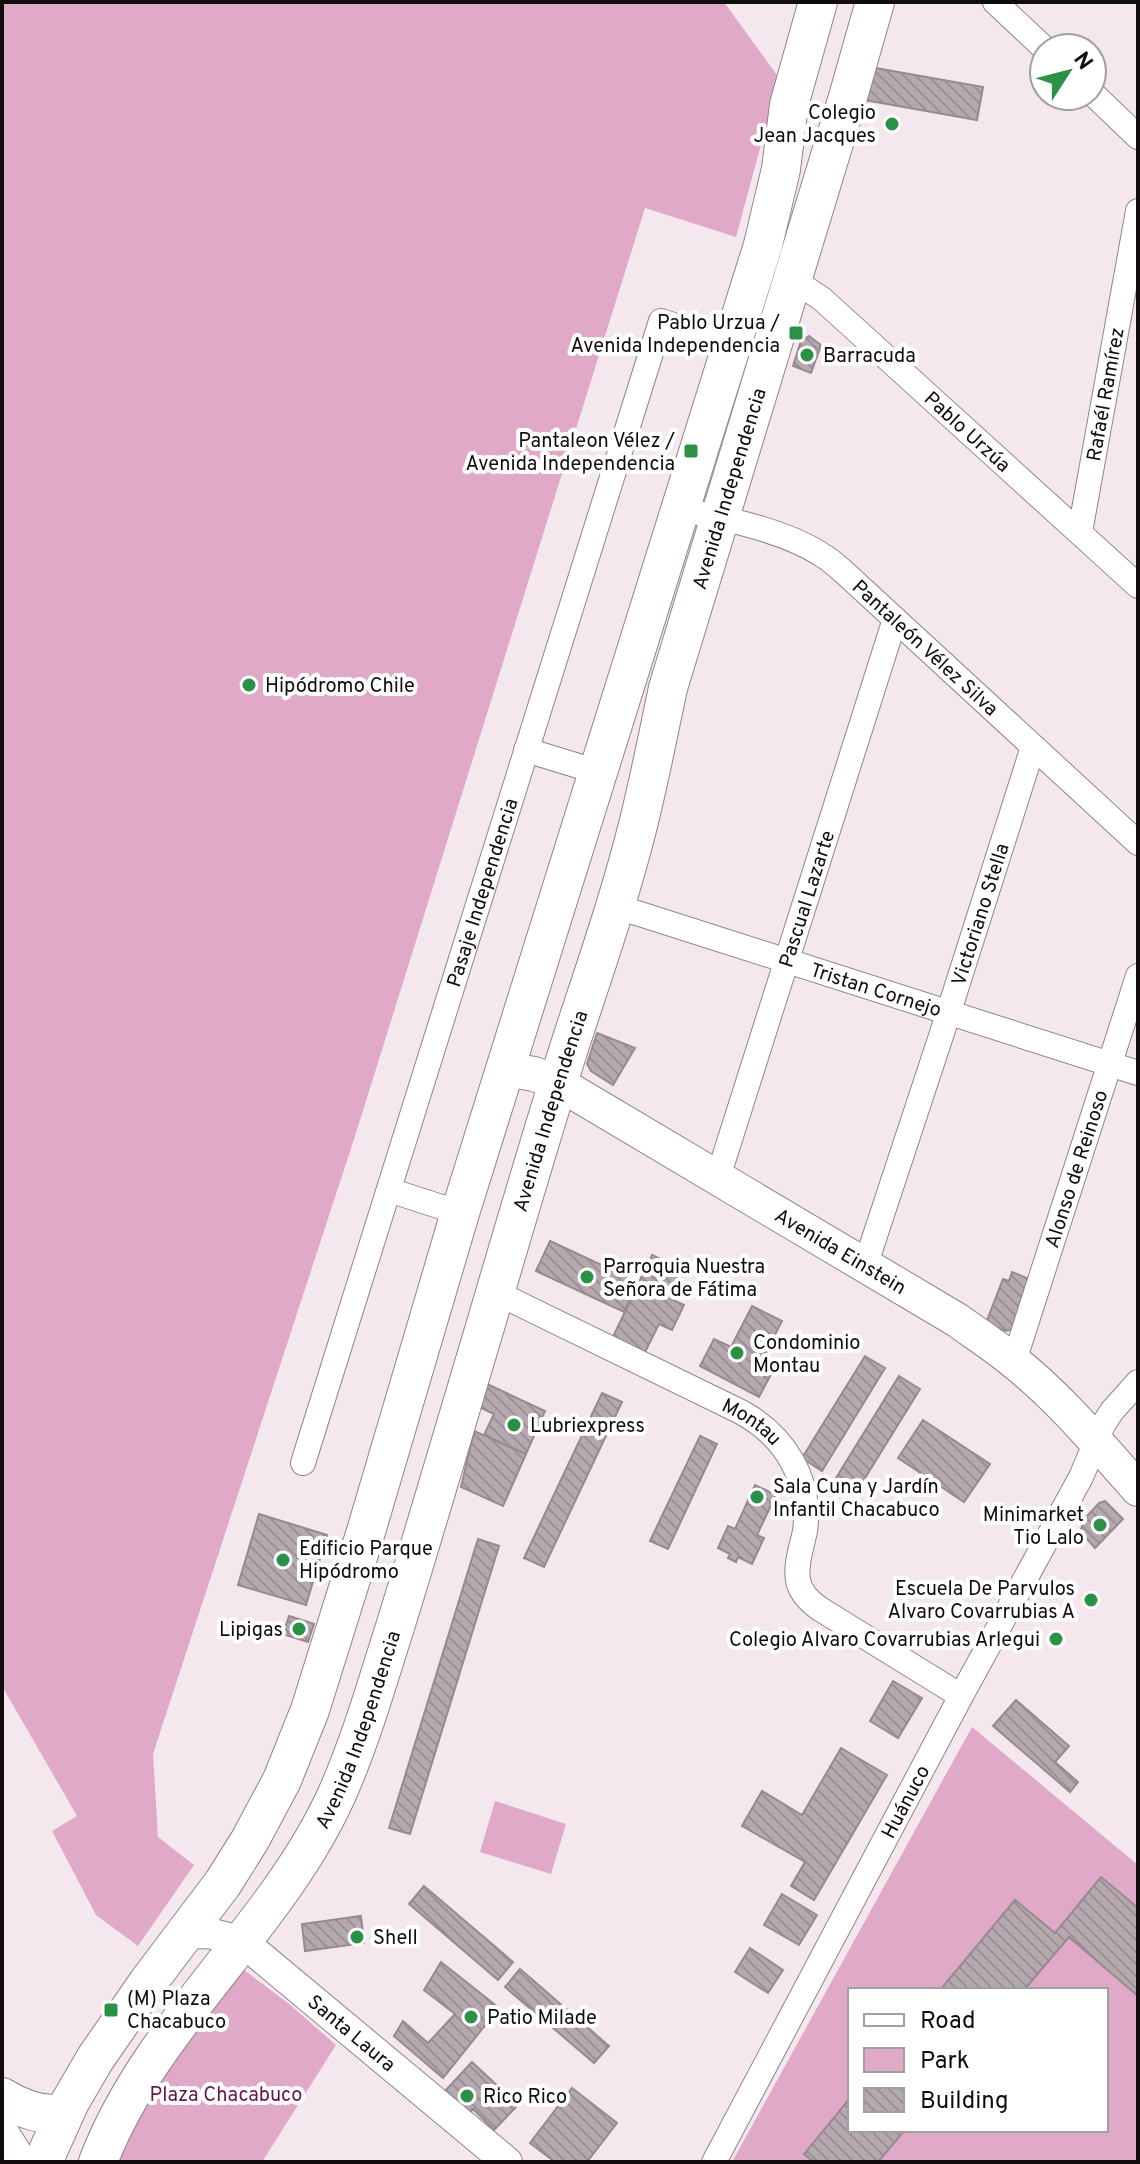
<svg xmlns="http://www.w3.org/2000/svg" width="1140" height="2164" font-family="Overpass,sans-serif">
  <style>
    .green { fill: #e1a9c8; fill-rule: evenodd }
    .building { fill: url(#building-back-hatch); stroke: #978a91; stroke-width: 2 }
    .lines { fill: none; stroke-linecap: round; stroke-linejoin: round }
    .minor-casing { stroke: #90848b; stroke-width: 26 }
    .tertiary-casing { stroke: #90848b; stroke-width: 32 }
    .secondary-casing { stroke: #90848b; stroke-width: 36 }
    .primary-casing { stroke: #90848b; stroke-width: 40 }
    .minor { stroke: #fff; stroke-width: 24 }
    .tertiary { stroke: #fff; stroke-width: 30 }
    .secondary { stroke: #fff; stroke-width: 34 }
    .primary { stroke: #fff; stroke-width: 38 }
    .poi-dot { fill: #2b9147; stroke: #fff; stroke-width: 3 }
    .labels { text-anchor: middle; stroke-width: 8; stroke-linejoin: round; paint-order: stroke }
    .poi-label { font-size: 20px; fill: #110d0f; stroke: #fff; text-anchor: start }
    .street-label { font-size: 20px; fill: #110d0f; stroke: #fff }
    .park-label { font-size: 20px; fill: #66164c; stroke: #fff }
  </style>
  <defs>
    <pattern id="building-back-hatch" width="6" height="6" patternUnits="userSpaceOnUse" patternTransform="scale(2)"><rect width="6" height="6" fill="#b5a9af"/><path d="M-1 5l2 2M0 0l6 6M5-1l2 2" fill="none" stroke="#9b9095"/></pattern>
  </defs>
  <rect width="100%" height="100%" fill="#f4e7ee"/>
  <path class="green" d="M2,2H724L779,78L736,237L645,208L356,1133L153,1754L158,1837L194,1865L138,1946L96,1915L52,1831L77,1816L2,1686Z
    M972,1727L1138,1865V2162H732ZM850,1990H1106V2130H850Z
    M495,1801L566,1824L551,1874L480,1852Z
    M240,1967L289,2004L336,2045L262,2162H110L144,2092Z"/>
  <path class="building" d="M870,67L983,87L977,120L864,100Z
    M809,336L821,345L811,373L793,366L801,341Z
    M597,1033L635,1048L613,1085L591,1071L587,1064Z
    M550,1241L638,1282L624,1312L536,1271Z
    M652,1255L685,1271L671,1299L684,1305L672,1330L659,1324L643,1356L611,1341Z
    M1012,1272L1034,1281L1016,1328L1006,1331L986,1323L1003,1279L1009,1281Z
    M752,1306L782,1321L763,1358L776,1365L759,1397L700,1366L714,1339L731,1347Z
    M865,1356L885,1368L822,1471L802,1458Z
    M899,1376L920,1389L857,1491L836,1478Z
    M487,1384L545,1411L526,1454L484,1435L494,1414L477,1406Z
    M602,1393L622,1402L544,1567L524,1558Z
    M923,1420L990,1464L964,1502L898,1458Z
    M474,1431L526,1454L503,1506L461,1487Z
    M700,1436L717,1444L668,1549L650,1541Z
    M755,1485L776,1495L757,1535L764,1538L752,1564L738,1557L736,1562L728,1558L730,1554L718,1548L728,1526L735,1529Z
    M1105,1501L1123,1519L1095,1548L1080,1531L1087,1516L1099,1503Z
    M259,1514L327,1535L306,1605L238,1585Z
    M478,1539L499,1546L410,1834L389,1828Z
    M289,1616L314,1624L308,1642L283,1634Z
    M893,1681L922,1698L898,1738L870,1721Z
    M1016,1700L1069,1746L1055,1762L1078,1782L1070,1792L993,1726Z
    M841,1748L887,1775L814,1900L791,1886L805,1862L742,1826L762,1791L802,1815Z
    M1101,1877L1138,1908V1996L1069,1937L1024,1990H940L1015,1900L1055,1933Z
    M424,1886L513,1962L498,1980L409,1904Z
    M782,1894L817,1915L799,1945L764,1925Z
    M361,1916L364,1943L305,1951L302,1924Z
    M750,1948L783,1970L768,1993L735,1972Z
    M441,1962L499,2008L443,2078L394,2036L403,2021L428,2043L455,2014L424,1990Z
    M520,1969L609,2046L594,2063L505,1987Z
    M472,2062L518,2105L494,2130L473,2109L469,2113L445,2091Z
    M572,2088L617,2123L587,2162H555L530,2143Z
    M850,2098V2130H905L878,2162H814L804,2154Z"/>
  <g class="lines">
    <defs>
      <g id="minor">
        <path d="M995,2L1044,48"/>
        <path d="M1092,93L1138,137"/>
        <path id="s1" d="M791,283L807,289L822,299L1138,586"/>
        <path id="s2" d="M681,509C725,519 784,530 822,555C831,560 839,568 846,574L1138,843"/>
        <path id="s3" d="M1080,532L1138,211"/>
        <path d="M526,750L598,772"/>
        <path id="s4" d="M615,906L1138,1073"/>
        <path id="s5" d="M718,1177L895,619"/>
        <path d="M389,1190L460,1213"/>
        <path id="s6" d="M865,1266L942,1033L1033,747"/>
        <path id="s7" d="M495,1292L741,1412C785,1436 812,1480 805,1531C802,1546 795,1565 798,1580C800,1593 810,1602 820,1609L961,1696"/>
        <path id="s8" d="M1014,1361L1138,976"/>
        <path id="s9" d="M303,1463L661,321L732,344"/>
        <path id="s10" d="M714,2162L961,1696L1081,1477L1103,1425L1112,1411L1138,1382"/>
      </g>
      <g id="tertiary">
        <path id="s11" d="M184,1934L209,1933L243,1942L507,2162"/>
        <path d="M2,2130L22,2162"/>
      </g>
      <g id="secondary">
        <path id="s12" d="M505,1069L534,1074L558,1083L957,1320C975,1333 995,1346 1012,1360C1059,1397 1098,1444 1138,1489"/>
      </g>
      <g id="primary">
        <path d="M2,2097C21,2109 41,2116 64,2114"/>
        <path d="M43,2162L70,2102L95,2059L149,1981L223,1883L250,1840L282,1780L310,1710L367,1528L460,1213L763,245L781,169L789,105L818,2"/>
        <path id="s13" d="M98,2162C152,2022 276,1929 337,1794C361,1740 377,1683 395,1627C426,1527 455,1427 485,1327C512,1235 539,1143 568,1051C592,977 618,904 637,829C649,782 658,735 668,688L848,97L875,2"/>
      </g>
    </defs>
    <use href="#minor" class="minor-casing"/>
    <use href="#tertiary" class="tertiary-casing"/>
    <use href="#secondary" class="secondary-casing"/>
    <use href="#primary" class="primary-casing"/>
    <use href="#minor" class="minor"/>
    <use href="#tertiary" class="tertiary"/>
    <use href="#secondary" class="secondary"/>
    <use href="#primary" class="primary"/>
  </g>
  <g class="poi-dot">
    <circle cx="892" cy="124" r="8"/>
    <rect x="788" y="325" width="16" height="16" rx="4"/>
    <circle cx="807" cy="355" r="8"/>
    <rect x="683" y="443" width="16" height="16" rx="4"/>
    <circle cx="249" cy="685" r="8"/>
    <circle cx="587" cy="1277" r="8"/>
    <circle cx="737" cy="1353" r="8"/>
    <circle cx="514" cy="1425" r="8"/>
    <circle cx="757" cy="1497" r="8"/>
    <circle cx="1100" cy="1525" r="8"/>
    <circle cx="283" cy="1560" r="8"/>
    <circle cx="1091" cy="1600" r="8"/>
    <circle cx="299" cy="1629" r="8"/>
    <circle cx="1056" cy="1639" r="8"/>
    <circle cx="357" cy="1937" r="8"/>
    <rect x="103" y="2002" width="16" height="16" rx="4"/>
    <circle cx="471" cy="2017" r="8"/>
    <circle cx="467" cy="2096" r="8"/>
  </g>
  <g class="labels">
    <g class="poi-label">
      <text x="876" y="119" text-anchor="end">Colegio<tspan x="876" dy="23">Jean Jacques</tspan></text>
      <text x="780" y="329" text-anchor="end">Pablo Urzua /<tspan x="780" dy="23">Avenida Independencia</tspan></text>
      <text x="823" y="362">Barracuda</text>
      <text x="675" y="447" text-anchor="end">Pantaleon Vélez /<tspan x="675" dy="23">Avenida Independencia</tspan></text>
      <text x="265" y="692">Hipódromo Chile</text>
      <text x="603" y="1273">Parroquia Nuestra<tspan x="603" dy="23">Señora de Fátima</tspan></text>
      <text x="753" y="1349">Condominio<tspan x="753" dy="23">Montau</tspan></text>
      <text x="530" y="1432">Lubriexpress</text>
      <text x="773" y="1493">Sala Cuna y Jardín<tspan x="773" dy="23">Infantil Chacabuco</tspan></text>
      <text x="1084" y="1521" text-anchor="end">Minimarket<tspan x="1084" dy="23">Tio Lalo</tspan></text>
      <text x="299" y="1555">Edificio Parque<tspan x="299" dy="23">Hipódromo</tspan></text>
      <text x="1075" y="1595" text-anchor="end">Escuela De Parvulos<tspan x="1075" dy="23">Alvaro Covarrubias A</tspan></text>
      <text x="283" y="1636" text-anchor="end">Lipigas</text>
      <text x="1040" y="1646" text-anchor="end">Colegio Alvaro Covarrubias Arlegui</text>
      <text x="373" y="1944">Shell</text>
      <text x="127" y="2005">(M) Plaza<tspan x="127" dy="23">Chacabuco</tspan></text>
      <text x="487" y="2024">Patio Milade</text>
      <text x="483" y="2103">Rico Rico</text>
    </g>
    <g class="street-label">
      <text dy="7" stroke="none"><textPath href="#s3" startOffset="140">Rafaél Ramírez</textPath></text>
      <text dy="7" stroke="none"><textPath href="#s1" startOffset="232">Pablo Urzúa</textPath></text>
      <text dy="7" stroke="none"><textPath href="#s13" startOffset="1804">Avenida Independencia</textPath></text>
      <text dy="7" stroke="none"><textPath href="#s2" startOffset="288">Pantaleón Vélez Silva</textPath></text>
      <text dy="7" stroke="none"><textPath href="#s9" startOffset="598">Pasaje Independencia</textPath></text>
      <text dy="7" stroke="none"><textPath href="#s5" startOffset="292">Pascual Lazarte</textPath></text>
      <text dy="7" stroke="none"><textPath href="#s6" startOffset="370">Victoriano Stella</textPath></text>
      <text dy="7" stroke="none"><textPath href="#s4" startOffset="274">Tristan Cornejo</textPath></text>
      <text dy="7" stroke="none"><textPath href="#s13" startOffset="1156">Avenida Independencia</textPath></text>
      <text dy="7" stroke="none"><textPath href="#s8" startOffset="202">Alonso de Reinoso</textPath></text>
      <text dy="7" stroke="none"><textPath href="#s12" startOffset="384">Avenida Einstein</textPath></text>
      <text dy="7" stroke="none"><textPath href="#s7" startOffset="288">Montau</textPath></text>
      <text dy="7" stroke="none"><textPath href="#s13" startOffset="508">Avenida Independencia</textPath></text>
      <text dy="7" stroke="none"><textPath href="#s10" startOffset="408">Huánuco</textPath></text>
      <text dy="7" stroke="none"><textPath href="#s11" startOffset="202">Santa Laura</textPath></text>
    </g>
    <g class="park-label">
      <text x="226" y="2101">Plaza Chacabuco</text>
    </g>
  </g>
  <rect width="1140" height="2164" fill="none" stroke="#110d0f" stroke-width="8"/>
  <rect x="848" y="1988" width="260" height="144" fill="#ffffff" stroke="#a09e9f" stroke-width="2"/>
  <rect x="864" y="2014" width="40" height="12" fill="#ffffff" stroke="#a09e9f" stroke-width="2"/>
  <text x="920" y="2028" font-size="24" fill="#110d0f">Road</text>
  <rect x="864" y="2048" width="40" height="24" fill="#e1a9c8" stroke="#a09e9f" stroke-width="2"/>
  <text x="920" y="2068" font-size="24" fill="#110d0f">Park</text>
  <rect x="864" y="2088" width="40" height="24" fill="url(#building-back-hatch)" stroke="#a09e9f" stroke-width="2"/>
  <text x="920" y="2108" font-size="24" fill="#110d0f">Building</text>
  <g transform="translate(1068 72) rotate(54)"><circle r="38" fill="#ffffff" stroke="#a09e9f" stroke-width="2"/>
  <path d="M0-6L14 30L0 20L-14 30Z" fill="#2b9147"/>
  <text y="-12" font-size="22" font-weight="bold" text-anchor="middle" fill="#110d0f">N</text>
  </g>
</svg>
